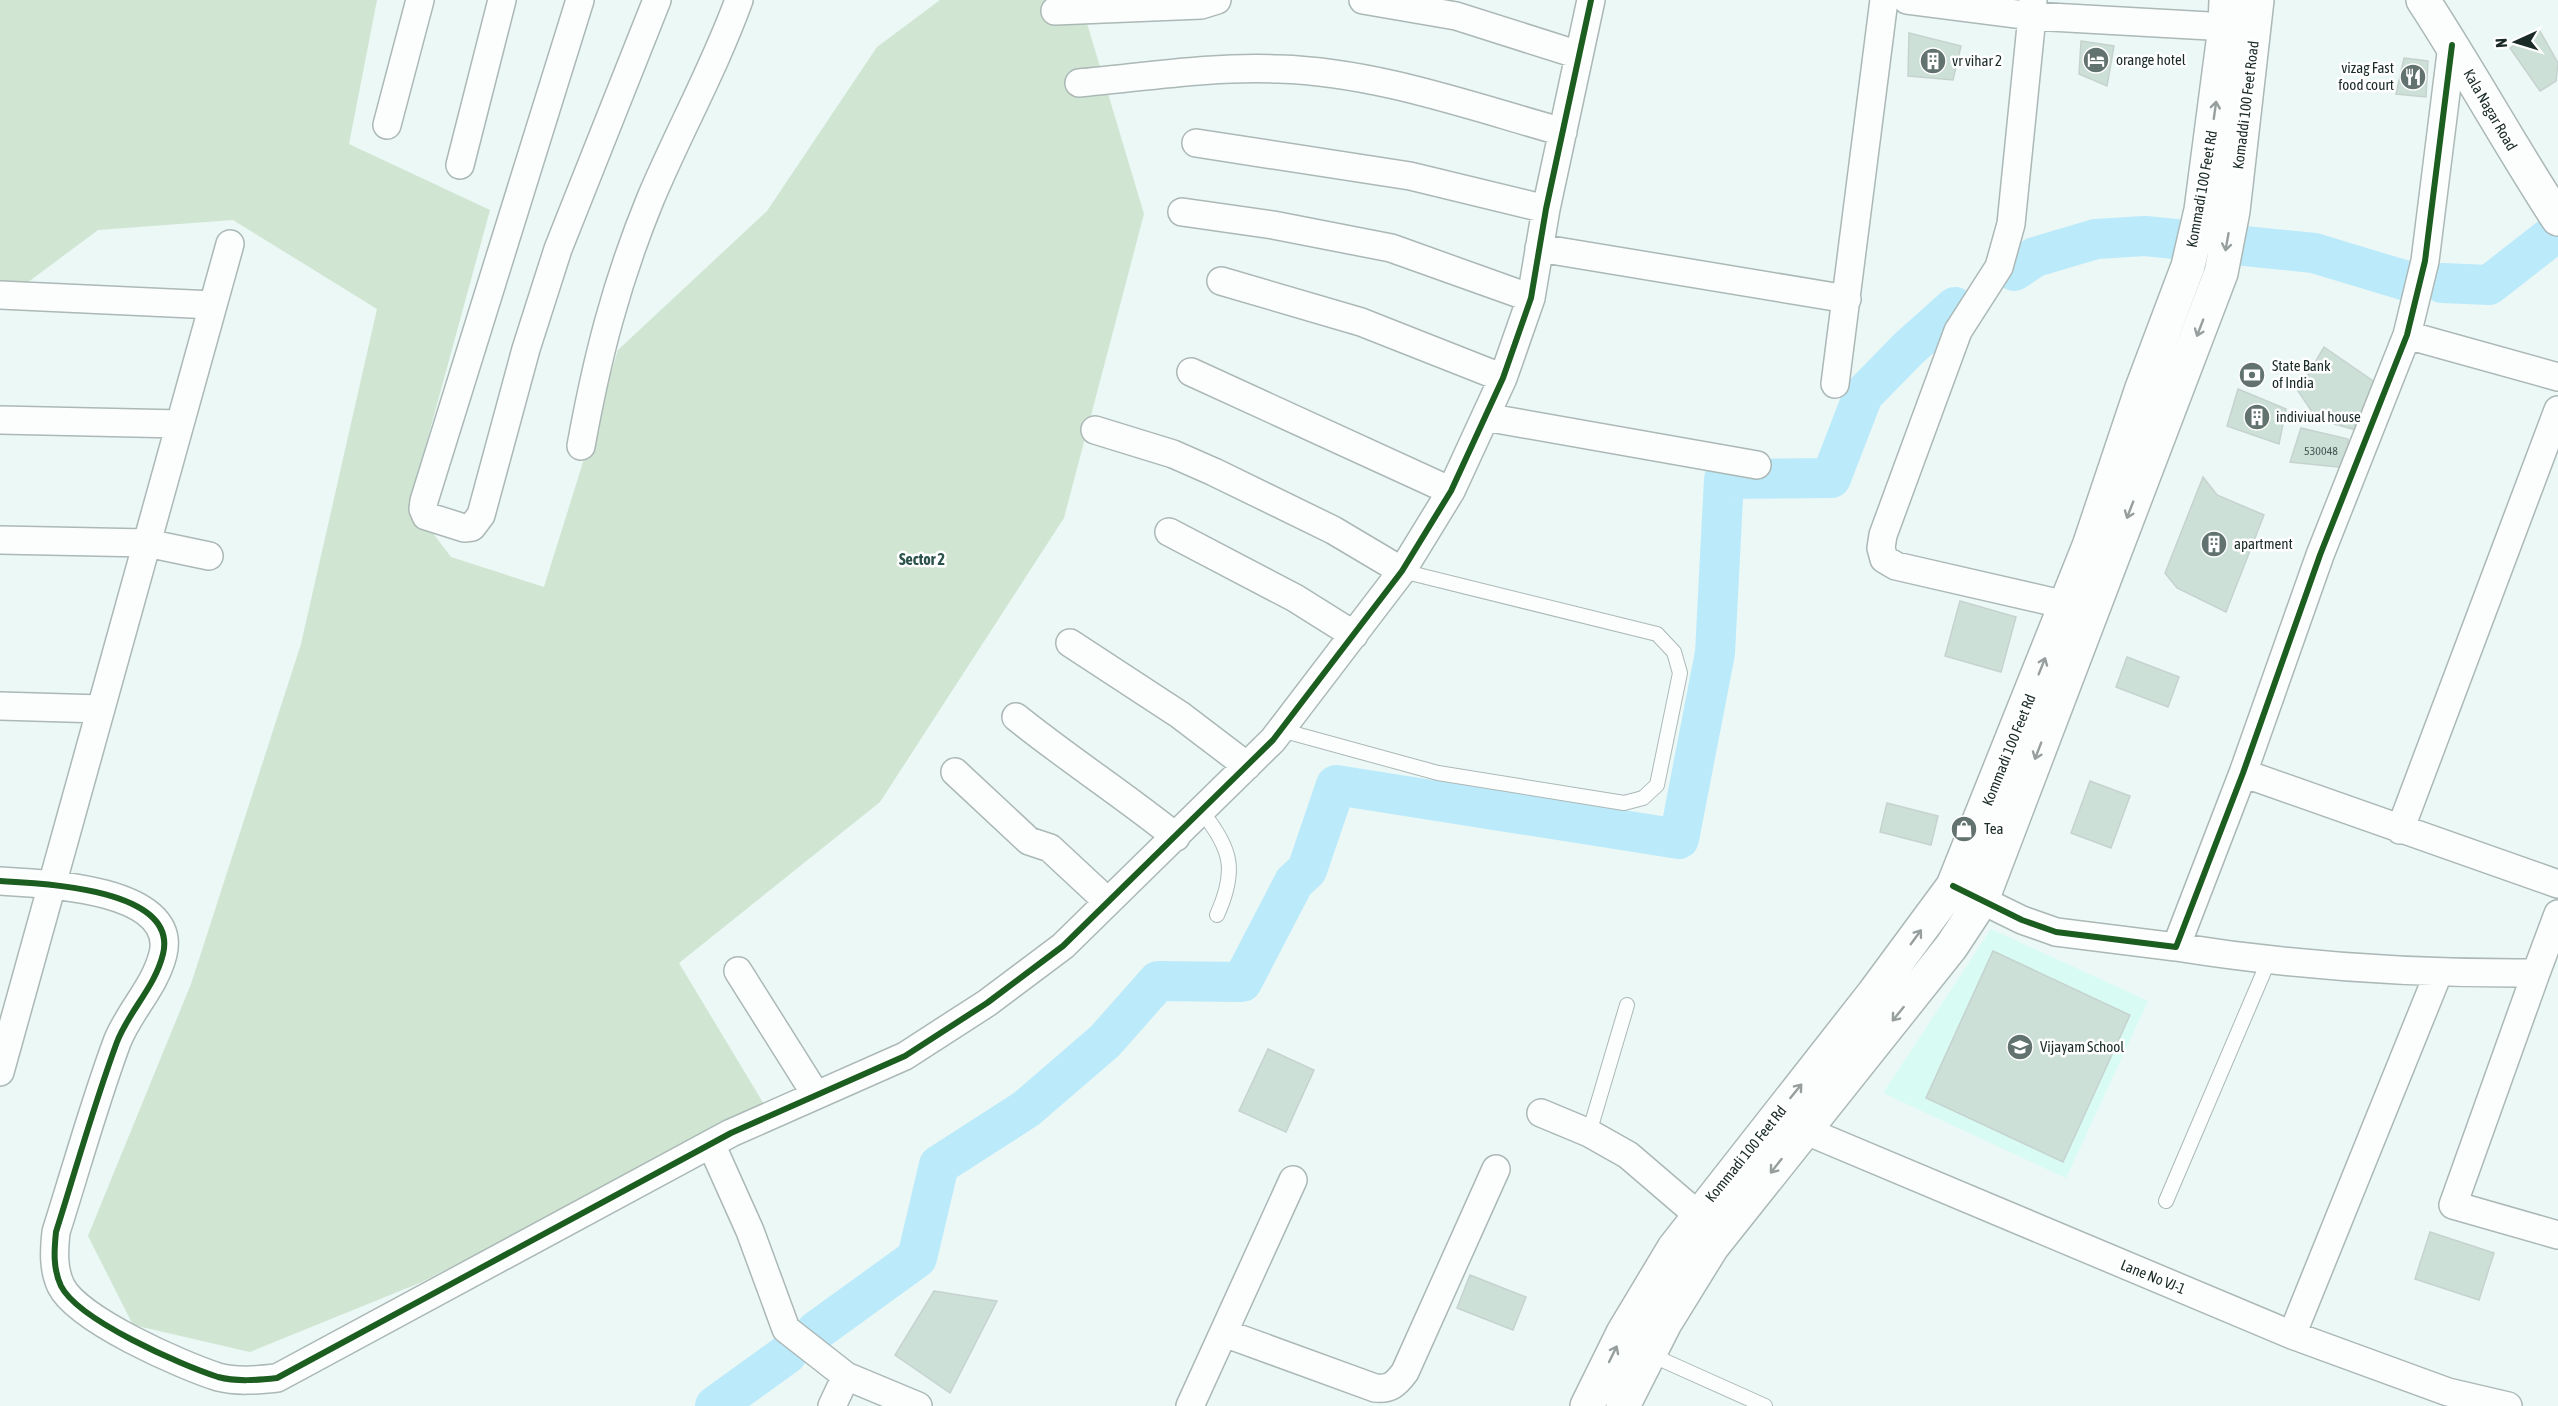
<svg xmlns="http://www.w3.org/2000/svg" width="2558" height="1406" font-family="'Asap Condensed',sans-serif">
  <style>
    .built { fill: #d8fbf4 }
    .green { fill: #d0e5d2 }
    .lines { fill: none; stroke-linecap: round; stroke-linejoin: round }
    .river { stroke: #bbeafb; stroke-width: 40 }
    .building { fill: #cce0d8; stroke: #c6d2ce; stroke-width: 1.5 }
    .lane-casing { stroke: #abb8b6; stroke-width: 16 }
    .street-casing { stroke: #abb8b6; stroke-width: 30 }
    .secondary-casing { stroke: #abb8b6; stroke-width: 36 }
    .lane { stroke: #fcfefe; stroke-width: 14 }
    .street { stroke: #fcfefe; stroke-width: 27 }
    .secondary { stroke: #fcfefe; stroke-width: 33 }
    .cycleway-casing { stroke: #fff; stroke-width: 10 }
    .cycleway { stroke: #1b5e20; stroke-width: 6 }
    .oneway { stroke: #969f9d }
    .labels { text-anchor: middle; stroke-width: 5; stroke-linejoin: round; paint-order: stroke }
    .number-label { font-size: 12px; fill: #465853 }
    .poi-label { font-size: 15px; fill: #192a27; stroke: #fff; text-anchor: start }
    .street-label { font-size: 15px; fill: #192a27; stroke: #fff }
    .neighbourhood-label { font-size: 16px; font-weight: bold; fill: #2c524c; stroke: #fff }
  </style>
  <rect width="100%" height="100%" fill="#ebf8f6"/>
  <path class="built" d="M1991,929L2148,1001L2066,1178L1883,1093Z"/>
  <path class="green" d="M0,0H377L349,144L490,210L410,503L451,557L544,587L618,350L767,211L877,47L940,0H1080L1144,214L1064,518L880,802L679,963L765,1106L422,1282L250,1352L133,1325L88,1236L191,984L301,644L377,309L233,220L98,230L0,303Z"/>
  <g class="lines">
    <path class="river" d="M2014,271L2035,257L2096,239L2145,236L2314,253L2407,281
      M2442,283L2489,285L2558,231
      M816,1331L917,1258L939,1165L1026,1109L1105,1041L1158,981L1242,982L1294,882L1307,870L1336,785L1679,839L1715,653L1724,479L1831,478L1863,395L1909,348L1955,307
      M715,1406L787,1354"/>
  </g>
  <path class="building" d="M2540,31L2558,63L2556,81L2540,91L2510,48Z
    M1909,33L1961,46L1953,80L1908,76Z
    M2081,41L2114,46L2107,86L2079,74Z
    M2404,58L2428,61L2426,97L2396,94Z
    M2324,347L2379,385L2356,430L2317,419L2298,391Z
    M2238,389L2286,409L2279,444L2227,426Z
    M2301,428L2348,439L2347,468L2290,462Z
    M2203,477L2217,495L2264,515L2226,612L2177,588L2165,573Z
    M1960,601L2016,617L2001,672L1945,656Z
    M2127,657L2179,677L2168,707L2116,687Z
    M2090,781L2130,796L2111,848L2071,833Z
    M1887,803L1938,816L1931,845L1880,832Z
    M1993,951L2130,1015L2063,1162L1926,1098Z
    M1268,1049L1314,1070L1286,1132L1239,1111Z
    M2430,1232L2494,1253L2479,1300L2415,1279Z
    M1470,1275L1526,1297L1513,1330L1457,1308Z
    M934,1291L997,1301L950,1393L895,1355Z"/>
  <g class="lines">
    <defs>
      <path id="lane" d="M1281,730L1438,773L1624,803L1643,798L1657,785L1680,673L1674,652L1657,634L1402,571
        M1202,812C1232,849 1237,871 1217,915
        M1589,1133L1627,1005
        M2166,1201L2268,962
        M1649,1354L1765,1406"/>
      <path id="street" d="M580,0L424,501L423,509L426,516L464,528L472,527L481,515L526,349L558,249L657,0
        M1363,0L1456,16L1579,55
        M1907,0L2032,16L2033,0
        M1055,11L1201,5L1217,0
        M1079,83C1145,77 1213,66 1279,69C1376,72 1470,106 1563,132
        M387,125L420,0
        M1196,143L1410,176L1546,209
        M460,165L502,0
        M1182,212L1273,225L1391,248L1531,298
        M1539,248L1847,299
        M1221,281L1361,322L1503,378
        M0,295L213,305
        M2407,335L2558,377
        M1191,372L1451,491
        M1835,384L1884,0
        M1485,417L1757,465
        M0,420L180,424
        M1095,430L1173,454L1214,472L1333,530L1402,571
        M581,446C597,358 616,283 650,200C678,133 714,69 739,0
        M1169,532L1295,598L1354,635
        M0,540L147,543L209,556
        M2066,605L1896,566L1884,559L1881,548L1883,535L1958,331L1999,267L2011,224L2032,16L2245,28
        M1070,643L1180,715L1247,766
        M0,706L101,709
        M1016,717C1068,759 1124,795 1176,837
        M955,772L1029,841L1050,848L1108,902
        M2243,773L2558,884
        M2400,830L2558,410
        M0,881C40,883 179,888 163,954C155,987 129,1011 117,1042C94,1104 76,1169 56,1232C54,1251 53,1269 61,1286C78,1320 181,1365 218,1377C237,1382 258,1380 277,1378L731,1133L905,1056L987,1003L1063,946L1273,740L1402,571L1451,491L1503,378L1531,298L1546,209L1591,0
        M1965,892L2022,920L2056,932L2176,947L2243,773L2320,555L2407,335L2425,261L2452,45
        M2176,947C2295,966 2414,974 2536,973L2558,914
        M738,971L816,1095
        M2536,973L2453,1205L2558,1235
        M0,1072L230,244
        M1541,1113L1589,1133L1628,1155L1698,1215
        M1804,1130L2292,1335L2448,1392L2508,1406
        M711,1144L750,1231L786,1329L846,1376L918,1406
        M1224,1333L1375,1388C1390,1390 1396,1384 1405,1372L1496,1169
        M2292,1335L2438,974
        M832,1406L846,1376
        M1190,1406L1293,1180"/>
      <path id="secondary" d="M2423,0C2470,72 2511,147 2558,219
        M1587,1406L1623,1333L1674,1248L1874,993L1953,886L2089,546L2142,388L2188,266L2201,210L2225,27L2226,0
        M1623,1406L1665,1323L1712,1247L1951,947L1982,900L2221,273L2233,211L2257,0"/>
    </defs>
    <use href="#lane" class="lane-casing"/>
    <use href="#street" class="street-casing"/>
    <use href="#secondary" class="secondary-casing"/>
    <use href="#lane" class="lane"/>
    <use href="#street" class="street"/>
    <use href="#secondary" class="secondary"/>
    <defs>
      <path id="cycleway" d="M0,881C40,883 179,888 163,954C155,987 129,1011 117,1042C94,1104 76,1169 56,1232C54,1251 53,1269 61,1286C78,1320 181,1365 218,1377C237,1382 258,1380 277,1378L731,1133L905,1056L987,1003L1063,946L1273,740L1402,571L1451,491L1503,378L1531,298L1546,209L1591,0
        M1953,886L2022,920L2056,932L2176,947L2243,773L2320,555L2407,335L2425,261L2452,45"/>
    </defs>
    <use href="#cycleway" class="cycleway-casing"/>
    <use href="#cycleway" class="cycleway"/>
  </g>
  <defs><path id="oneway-shaft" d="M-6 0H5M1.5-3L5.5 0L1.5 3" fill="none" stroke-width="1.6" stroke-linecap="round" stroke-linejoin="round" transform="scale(1.5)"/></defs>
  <g class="oneway">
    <use href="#oneway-shaft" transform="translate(2215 110) rotate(-82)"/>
    <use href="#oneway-shaft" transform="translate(2227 242) rotate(100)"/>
    <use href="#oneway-shaft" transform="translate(2200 328) rotate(111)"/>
    <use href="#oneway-shaft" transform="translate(2130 510) rotate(111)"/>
    <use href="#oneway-shaft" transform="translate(2042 666) rotate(-68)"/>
    <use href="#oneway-shaft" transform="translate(2038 751) rotate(111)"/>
    <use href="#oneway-shaft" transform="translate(1916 937) rotate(-54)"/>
    <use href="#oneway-shaft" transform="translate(1898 1014) rotate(129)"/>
    <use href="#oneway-shaft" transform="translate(1796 1091) rotate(-51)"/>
    <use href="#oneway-shaft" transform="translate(1776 1166) rotate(128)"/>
    <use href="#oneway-shaft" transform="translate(1613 1354) rotate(-64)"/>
  </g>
  <defs>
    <symbol id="hotel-disc" viewBox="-11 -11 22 22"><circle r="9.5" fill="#62726f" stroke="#fff"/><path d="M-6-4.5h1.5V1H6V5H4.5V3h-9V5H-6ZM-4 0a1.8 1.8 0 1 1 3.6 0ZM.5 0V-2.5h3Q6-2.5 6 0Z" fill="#fff"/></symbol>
    <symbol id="building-disc" viewBox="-11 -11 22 22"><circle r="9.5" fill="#62726f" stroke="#fff"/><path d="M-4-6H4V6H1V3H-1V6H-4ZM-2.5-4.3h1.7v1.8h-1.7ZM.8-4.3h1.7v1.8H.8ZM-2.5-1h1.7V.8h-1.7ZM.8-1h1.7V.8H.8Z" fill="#fff"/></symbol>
    <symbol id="restaurant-disc" viewBox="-11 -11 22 22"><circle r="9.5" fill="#62726f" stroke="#fff"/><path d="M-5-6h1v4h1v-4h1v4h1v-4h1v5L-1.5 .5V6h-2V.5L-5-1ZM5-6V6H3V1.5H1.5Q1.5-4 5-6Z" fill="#fff"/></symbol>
    <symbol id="bank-disc" viewBox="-11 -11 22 22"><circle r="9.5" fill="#62726f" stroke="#fff"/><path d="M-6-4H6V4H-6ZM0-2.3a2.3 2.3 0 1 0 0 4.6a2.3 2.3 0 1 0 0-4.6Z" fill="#fff"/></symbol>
    <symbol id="shop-disc" viewBox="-11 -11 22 22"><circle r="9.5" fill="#62726f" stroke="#fff"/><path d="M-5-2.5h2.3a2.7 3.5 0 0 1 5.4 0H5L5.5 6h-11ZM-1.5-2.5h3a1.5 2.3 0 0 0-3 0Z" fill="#fff"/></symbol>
    <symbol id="school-disc" viewBox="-11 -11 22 22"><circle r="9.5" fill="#62726f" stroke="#fff"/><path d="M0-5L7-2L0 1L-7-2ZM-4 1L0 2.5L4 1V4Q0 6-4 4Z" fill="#fff"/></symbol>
  </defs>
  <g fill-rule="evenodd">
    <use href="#hotel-disc" x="2081" y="45" width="30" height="30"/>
    <use href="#building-disc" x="1918" y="46" width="30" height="30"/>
    <use href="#restaurant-disc" x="2398" y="62" width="30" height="30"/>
    <use href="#bank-disc" x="2237" y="360" width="30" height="30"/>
    <use href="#building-disc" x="2242" y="402" width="30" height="30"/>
    <use href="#building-disc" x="2199" y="529" width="30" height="30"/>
    <use href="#shop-disc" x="1949" y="814" width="30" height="30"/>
    <use href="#school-disc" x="2005" y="1032" width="30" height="30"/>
  </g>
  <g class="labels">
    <g class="number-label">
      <text x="2321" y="455">530048</text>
    </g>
    <g class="poi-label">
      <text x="2116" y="65">orange hotel</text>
      <text x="1952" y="66">vr vihar 2</text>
      <text x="2394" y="73" text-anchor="end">vizag Fast<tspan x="2394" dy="17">food court</tspan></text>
      <text x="2272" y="371">State Bank<tspan x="2272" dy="17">of India</tspan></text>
      <text x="2276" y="422">indiviual house</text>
      <text x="2234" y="549">apartment</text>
      <text x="1984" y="834">Tea</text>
      <text x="2040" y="1052">Vijayam School</text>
    </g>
    <g class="street-label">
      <text transform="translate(2246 105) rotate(-83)" y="5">Komaddi 100 Feet Road</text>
      <text transform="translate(2490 110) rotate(60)" y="5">Kala Nagar Road</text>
      <text transform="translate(2202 189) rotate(-80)" y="5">Kommadi 100 Feet Rd</text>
      <text transform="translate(2009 750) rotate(-68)" y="5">Kommadi 100 Feet Rd</text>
      <text transform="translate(1746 1154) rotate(-51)" y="5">Kommadi 100 Feet Rd</text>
      <text transform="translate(2153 1277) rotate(22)" y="5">Lane No VJ-1</text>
    </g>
    <g class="neighbourhood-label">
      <text x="922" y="565">Sector 2</text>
    </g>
  </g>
  <g transform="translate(2516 42) rotate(266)" stroke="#ffffff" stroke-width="4.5" paint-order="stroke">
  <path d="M0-4.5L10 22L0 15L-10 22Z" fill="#192a27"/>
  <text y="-9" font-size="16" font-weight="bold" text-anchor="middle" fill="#192a27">N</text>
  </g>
</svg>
